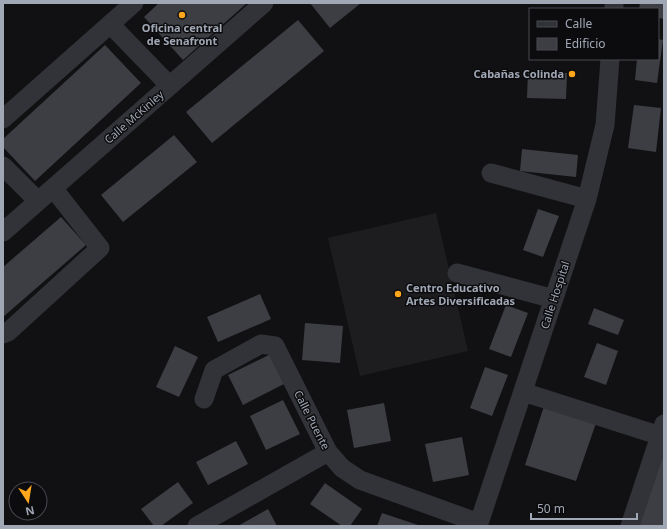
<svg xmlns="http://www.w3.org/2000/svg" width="667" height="529" font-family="'Noto Sans',sans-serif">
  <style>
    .built { fill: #1d1d20 }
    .building { fill: #3d3e43 }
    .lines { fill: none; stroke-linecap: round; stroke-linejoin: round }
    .minor { stroke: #323338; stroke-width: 19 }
    .poi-dot { fill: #ffa61d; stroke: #0c0c0e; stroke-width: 1.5 }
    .labels { text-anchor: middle; stroke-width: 3; stroke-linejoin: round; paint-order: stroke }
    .poi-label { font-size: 11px; font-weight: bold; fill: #a1a8b5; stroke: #0c0c0e }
    .street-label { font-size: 11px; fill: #a1a8b5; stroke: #0c0c0e }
  </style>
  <rect width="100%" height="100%" fill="#111113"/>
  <path class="built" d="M436,213L468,351L360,376L328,238Z"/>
  <path class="building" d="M159,3H247L183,60L144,17Z
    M310,3H361L330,28Z
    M640,3H664V19L658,18V9H639Z
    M298,20L324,51L212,143L186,112Z
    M658,39L663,40L657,83L635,80L637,59H658Z
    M105,45L141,83L35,181L3,147V139Z
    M528,72L567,73L566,99L527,98Z
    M634,105L661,108L656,152L628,148Z
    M174,135L197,162L123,222L101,195Z
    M522,149L578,155L576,177L520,171Z
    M538,209L559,216L543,257L523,250Z
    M61,217L86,245L3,317V267Z
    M260,294L271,319L218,342L207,317Z
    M506,305L528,313L511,357L489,349Z
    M594,308L624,320L618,335L588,324Z
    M305,323L343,326L340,363L302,360Z
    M597,343L618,351L606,385L584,377Z
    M175,346L198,357L179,397L156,387Z
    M271,354L286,383L243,405L228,375Z
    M485,367L508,375L492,416L470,408Z
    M283,400L300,434L266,450L250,416Z
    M384,403L391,441L354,448L347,410Z
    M544,406L596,423L576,481L525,465Z
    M462,437L469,475L433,482L425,444Z
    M664,440V526H637Z
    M236,441L248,464L208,485L196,462Z
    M178,482L193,503L161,526H154L141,509Z
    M325,483L362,509L350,526H342L310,504Z
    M268,509L277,526H238Z
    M382,513L421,526H377Z"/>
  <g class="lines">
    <path class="minor" d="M614,9V3
      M110,24L170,86
      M3,119L134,3
      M3,166L38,201
      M491,173L587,199
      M3,232L264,3
      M457,273L554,299
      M3,334L8,332L100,248L53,188
      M523,392L664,437
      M204,399L214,370L261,344L275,346L328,452L342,468L360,480L479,523
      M197,526L328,452
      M478,526L587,199L605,125L610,59
      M630,526L664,424"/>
  </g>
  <g class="poi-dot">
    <circle cx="182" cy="15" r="4"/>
    <circle cx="572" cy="74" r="4"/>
    <circle cx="398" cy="294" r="4"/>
  </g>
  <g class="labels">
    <g class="poi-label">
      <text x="182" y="32">Oficina central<tspan x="182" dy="13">de Senafront</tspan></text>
      <text x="564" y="78" text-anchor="end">Cabañas Colinda</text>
      <text x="406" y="292" text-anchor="start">Centro Educativo<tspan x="406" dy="13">Artes Diversificadas</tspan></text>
    </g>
    <g class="street-label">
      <text transform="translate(134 117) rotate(-41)" y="4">Calle McKinley</text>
      <text transform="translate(555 295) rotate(-72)" y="4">Calle Hospital</text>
      <text transform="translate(312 420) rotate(63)" y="4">Calle Puente</text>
    </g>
  </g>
  <rect width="667" height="529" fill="none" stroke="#a1a8b5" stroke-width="8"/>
  <rect x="529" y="8" width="130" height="52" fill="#0c0c0e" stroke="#484a51"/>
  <rect x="537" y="21" width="20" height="6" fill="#323338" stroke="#484a51"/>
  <text x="565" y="28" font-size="12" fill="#a1a8b5">Calle</text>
  <rect x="537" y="38" width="20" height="12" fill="#3d3e43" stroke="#484a51"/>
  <text x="565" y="48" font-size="12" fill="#a1a8b5">Edificio</text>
  <g transform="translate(28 501) rotate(168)"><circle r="19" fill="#0c0c0e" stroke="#484a51"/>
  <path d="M0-3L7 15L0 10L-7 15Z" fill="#ffa61d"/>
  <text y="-6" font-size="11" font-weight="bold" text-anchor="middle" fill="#a1a8b5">N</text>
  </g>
  <path d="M531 513v6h106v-6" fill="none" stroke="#a1a8b5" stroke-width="2"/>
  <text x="537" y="513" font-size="12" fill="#a1a8b5" stroke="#0c0c0e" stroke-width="3" paint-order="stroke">50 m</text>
</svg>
